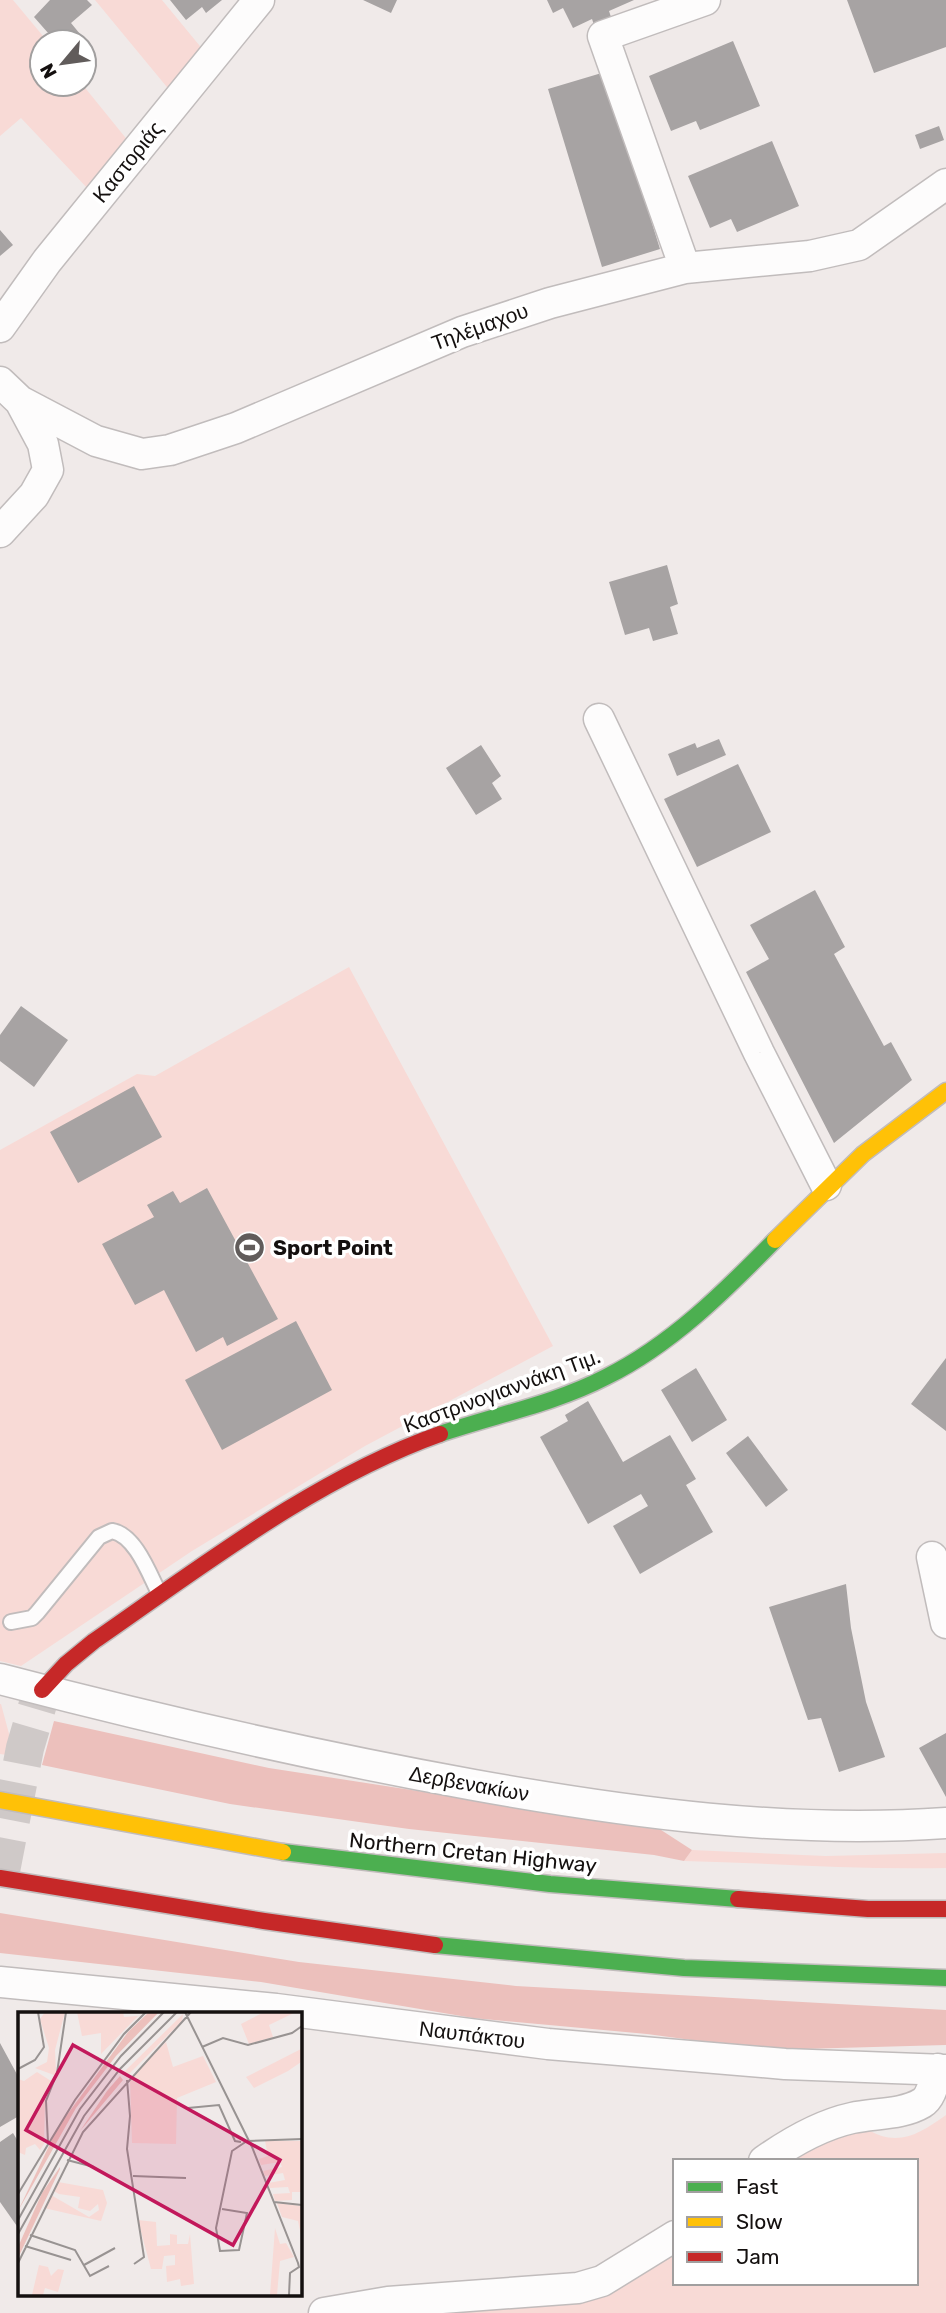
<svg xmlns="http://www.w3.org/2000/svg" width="946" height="2313" font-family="Rubik,sans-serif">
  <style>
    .green { fill: #f8dad6 }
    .forest { fill: #ecc0bc }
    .building { fill: #a7a3a3 }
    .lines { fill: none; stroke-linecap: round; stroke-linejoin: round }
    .secondary-tunnel { stroke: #cfc9c8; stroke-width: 38; stroke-dasharray: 38 19; stroke-linecap: butt }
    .lane-casing { stroke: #c1bcbc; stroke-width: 18 }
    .street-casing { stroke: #c1bcbc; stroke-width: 33 }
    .fast-casing { stroke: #c1bcbc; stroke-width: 19 }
    .slow-casing { stroke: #c1bcbc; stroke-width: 19 }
    .jam-casing { stroke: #c1bcbc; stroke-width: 19 }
    .lane { stroke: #fdfcfc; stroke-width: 14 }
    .street { stroke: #fdfcfc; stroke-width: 30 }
    .fast { stroke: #4caf50; stroke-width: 16 }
    .slow { stroke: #ffc107; stroke-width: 16 }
    .jam { stroke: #c62828; stroke-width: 16 }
    .labels { text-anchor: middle; stroke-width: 7; stroke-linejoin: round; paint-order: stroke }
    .street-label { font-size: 21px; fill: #14100f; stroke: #fff }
    .poi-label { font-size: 21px; font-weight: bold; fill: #14100f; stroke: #fff; text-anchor: start }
    .inset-road { fill: none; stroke: #989392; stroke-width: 2 }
    .view { fill: #c2185b; fill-opacity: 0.15; stroke: #c2185b; stroke-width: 3.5 }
    .inset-edge { fill: none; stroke: #14100f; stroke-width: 3.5 }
  </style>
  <rect width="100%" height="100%" fill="#f0eae9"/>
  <path class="green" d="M0,0H13L48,42H42V84H82L129,142L89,190L21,118L0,136Z
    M95,0H162L204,51L171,92Z
    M349,967L553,1346L365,1446L192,1551L21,1666L0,1661V1150L137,1074L155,1076Z
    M0,1704H1L15,1756L0,1754Z
    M692,1850L826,1856L946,1853V1868C859,1870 772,1863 684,1861Z
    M946,2115V2313H379L499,2306L531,2308L559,2300L583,2299L658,2264L675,2251V2283H916V2161H784L810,2146L865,2128C897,2148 918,2135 946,2115Z"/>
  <path class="forest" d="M54,1721L269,1768L658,1828L692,1850L684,1861L654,1855L409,1829L230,1804L42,1765Z
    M0,1913L299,1962L516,1986L946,2010V2045L765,2050L647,2034L473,2018L261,1982L0,1953Z"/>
  <path class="building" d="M50,0H87L92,5L71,23L80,34L71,42H56L34,17Z
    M170,0H222L206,13L202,7L186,20Z
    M363,0H397L391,13Z
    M547,0H634L609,11L611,17L594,25L592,19L573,28L563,8L553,13Z
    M847,0H946V47L874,73Z
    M733,41L760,106L700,130L696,121L671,131L649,76Z
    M605,72L660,249L602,267L548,89Z
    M939,126L944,140L920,149L915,135Z
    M772,141L799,206L737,232L731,219L710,228L688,176Z
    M0,230L13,245L0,256Z
    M667,565L678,604L670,607L678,634L653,641L649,628L625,635L609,582Z
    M719,739L726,755L677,776L668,754L695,743L697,748Z
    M481,745L501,776L492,783L502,799L476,815L446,768Z
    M738,764L771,832L697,867L664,799Z
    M815,890L845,947L834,954L884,1046L891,1042L912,1080L834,1143L746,972L769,959L750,925Z
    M21,1006L68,1040L34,1087L0,1061V1035Z
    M134,1086L162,1137L78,1183L50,1132Z
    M207,1188L278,1319L227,1346L223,1337L196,1352L164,1290L135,1305L102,1244L154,1217L147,1205L173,1191L180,1203Z
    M296,1321L332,1390L222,1450L185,1380Z
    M946,1358V1431L911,1404Z
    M696,1368L727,1420L692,1442L661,1390Z
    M588,1401L623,1462L670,1435L696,1479L686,1485L713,1532L640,1574L613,1526L648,1506L641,1494L588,1524L540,1437L568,1421L565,1415Z
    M748,1436L788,1490L766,1507L726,1453Z
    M846,1584L851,1628L866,1702L885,1757L839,1772L821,1718L808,1720L769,1607Z
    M946,1733V1797L919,1748Z
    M0,2043L19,2078V2116L0,2127Z
    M13,2133L19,2143V2229L0,2202V2142Z"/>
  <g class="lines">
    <path class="secondary-tunnel" d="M0,1876L25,1748L42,1690"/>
    <defs>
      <path id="lane" d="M11,1622L32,1618L37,1613L99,1537L112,1531C136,1535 150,1576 160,1595"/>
      <path id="street" d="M685,268L603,36L705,0
        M0,327L47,261L259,0
        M0,382L20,401L96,441L142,454L170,450L236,428L462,332L550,303L685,268L810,256L859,245L946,184
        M0,532L34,495L48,470L43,444L20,401
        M599,719L759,1053L826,1185
        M932,1557L946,1623
        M0,1679C157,1720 314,1756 474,1785C630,1813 787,1834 946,1823
        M0,1982L276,2009L548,2044L785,2064L946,2070
        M764,2161C791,2142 820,2125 852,2118C874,2113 902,2115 922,2103C932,2097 934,2080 938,2069
        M324,2313L388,2302L578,2288L602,2281L675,2236"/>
      <path id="fast" d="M440,1434C495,1415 554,1404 606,1377C671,1345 725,1291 775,1240
        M283,1852L550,1884L738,1899
        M435,1945L684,1968L946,1978"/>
      <path id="slow" d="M775,1240L863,1154L946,1091
        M0,1800L283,1852"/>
      <path id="jam" d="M42,1690L66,1664L94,1641C201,1567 316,1478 440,1434
        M0,1878L264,1921L435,1945
        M738,1899L868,1909H946"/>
    </defs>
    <use href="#lane" class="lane-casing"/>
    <use href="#street" class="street-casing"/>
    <use href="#fast" class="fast-casing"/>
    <use href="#slow" class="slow-casing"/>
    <use href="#jam" class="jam-casing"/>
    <use href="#lane" class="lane"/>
    <use href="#street" class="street"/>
    <use href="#fast" class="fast"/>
    <use href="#slow" class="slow"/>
    <use href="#jam" class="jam"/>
  </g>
  <defs>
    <symbol id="stadium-disc" viewBox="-11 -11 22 22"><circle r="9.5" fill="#615c5b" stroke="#fff"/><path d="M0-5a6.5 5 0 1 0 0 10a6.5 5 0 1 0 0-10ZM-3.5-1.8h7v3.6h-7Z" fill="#fff"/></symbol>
  </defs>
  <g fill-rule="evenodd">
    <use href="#stadium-disc" x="232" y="1230" width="35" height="35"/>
  </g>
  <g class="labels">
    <g class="street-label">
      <text transform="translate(128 162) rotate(-51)" y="7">Καστοριάς</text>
      <text transform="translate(480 327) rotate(-20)" y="7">Τηλέμαχου</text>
      <text transform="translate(502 1391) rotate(-20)" y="7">Καστρινογιαννάκη Τιμ.</text>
      <text transform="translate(469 1784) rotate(10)" y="7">Δερβενακίων</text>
      <text transform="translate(473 1853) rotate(6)" y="7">Northern Cretan Highway</text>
      <text transform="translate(472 2035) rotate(7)" y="7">Ναυπάκτου</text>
    </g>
    <g class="poi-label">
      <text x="273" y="1255">Sport Point</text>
    </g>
  </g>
  <g transform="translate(18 2012)">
    <rect width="284" height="284" fill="#f0eae9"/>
    <path d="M27,0H47L37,38L38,60L32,77L27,86L26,132L22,138L17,132L8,136L7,143L0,140V67L6,69L19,60L33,69L36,63L17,56L29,50L31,36L22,7ZM59,0H105L106,5L120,4L83,42V21L64,24ZM246,0H278L251,13L255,25L231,32L223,12ZM165,2L164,9L109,64L104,62ZM148,30L155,55L185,44L198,70L159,86L158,132L114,131L112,67ZM283,37V50L270,59L236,76L228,65ZM247,129H283V180H274V188L257,189L255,182L272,181L270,175L252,176L250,171L267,168L265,161L247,164L245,159L264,155L262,150L243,153L241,147L250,144ZM40,170L85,178L89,191L83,209L26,196L33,183L71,205L81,198L80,192L72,199L60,196L62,185L41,182L36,179ZM259,191L283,194V223L280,209L264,205ZM120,208L138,210L139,234L152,233V222L159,223V232H170L172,222L176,272L163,274L162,267L149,270L148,254L157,253V243L146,244L144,257H133ZM257,216L262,232L268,231L276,245L262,249L259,283H252ZM21,253L30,255L33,264L40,257L46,258L40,280L27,276L25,283H14Z" fill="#f8dad6"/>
    <path d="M131,0H141L98,44L58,96L0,199L40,115L110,20ZM102,64L105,68L62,119L89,79ZM42,155V157L0,246V235L24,181Z" fill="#ecc0bc"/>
    <path class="inset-road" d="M167,0L234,135L280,251L281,255L272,261L271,283M184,35L205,26L230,33L274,21L284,14M0,57L17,48L26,35L20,0M109,68L112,104L109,137L126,245L116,252M170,96L201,93L217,129L223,130M30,130L28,89L39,61L48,0M49,148L76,155M115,164L168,166M0,182L57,88L106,22L128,0M256,190L284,193M204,197L229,201L221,238L202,239L198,216L214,139L229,129L284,127M0,208L62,97L103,44L146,0M0,222L66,104L102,57L159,0M12,223L57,238L72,264L91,254M7,234L53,248M0,251L65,120L173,0M66,253L97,236"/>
    <path class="view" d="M55,33L262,148L215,233L8,118Z"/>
    <rect width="284" height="284" class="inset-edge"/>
  </g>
  <rect x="673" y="2159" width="245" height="126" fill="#ffffff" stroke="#a19f9f" stroke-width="2"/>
  <rect x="687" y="2182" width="35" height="10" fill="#4caf50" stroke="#a19f9f" stroke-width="2"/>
  <text x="736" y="2194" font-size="21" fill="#14100f">Fast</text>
  <rect x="687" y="2217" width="35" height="10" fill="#ffc107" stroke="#a19f9f" stroke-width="2"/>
  <text x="736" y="2229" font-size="21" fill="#14100f">Slow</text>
  <rect x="687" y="2252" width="35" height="10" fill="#c62828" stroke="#a19f9f" stroke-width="2"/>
  <text x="736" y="2264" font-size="21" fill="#14100f">Jam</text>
  <g transform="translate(63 63) rotate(241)"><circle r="33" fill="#ffffff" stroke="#a19f9f" stroke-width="2"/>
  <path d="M0-5L12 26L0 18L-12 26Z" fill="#615c5b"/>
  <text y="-10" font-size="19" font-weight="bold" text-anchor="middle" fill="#14100f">N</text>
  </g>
</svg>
